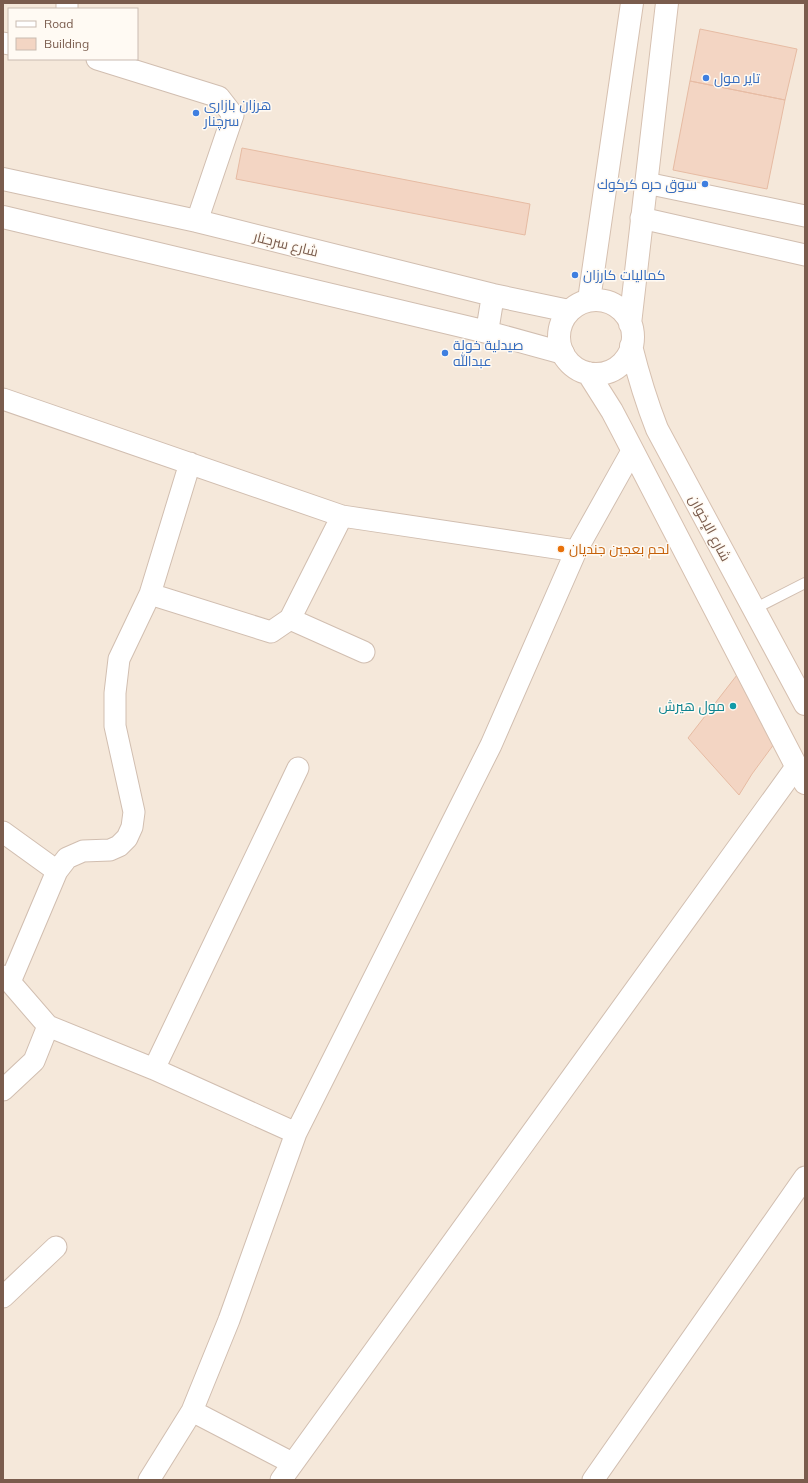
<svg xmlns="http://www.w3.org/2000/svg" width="808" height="1483" font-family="Mulish,Cairo,sans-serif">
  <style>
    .residential { fill: #f5e8da; fill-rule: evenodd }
    .building { fill: #f3d5c3; stroke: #e6bba3 }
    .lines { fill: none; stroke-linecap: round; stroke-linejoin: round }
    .service-casing { stroke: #d1beb0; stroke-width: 12 }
    .minor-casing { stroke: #d1beb0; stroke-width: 23 }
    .tertiary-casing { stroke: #d1beb0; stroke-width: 24 }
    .secondary-casing { stroke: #d6c0b0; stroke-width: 24 }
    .service { stroke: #fff; stroke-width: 10 }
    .minor { stroke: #fff; stroke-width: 21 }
    .tertiary { stroke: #fff; stroke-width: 22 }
    .secondary { stroke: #fff; stroke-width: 22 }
    .shop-dot { fill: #3f7fe0; stroke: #fffaf3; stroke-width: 1.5 }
    .food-dot { fill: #e8710a; stroke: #fffaf3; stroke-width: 1.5 }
    .culture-dot { fill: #0f9aa8; stroke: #fffaf3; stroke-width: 1.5 }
    .labels { text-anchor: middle; stroke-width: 3; stroke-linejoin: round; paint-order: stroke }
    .shop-label { font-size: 14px; fill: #366cbe; stroke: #fffaf3; text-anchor: start }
    .street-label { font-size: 14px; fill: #7a5c4d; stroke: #fffaf3 }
    .food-label { font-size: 14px; fill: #c56008; stroke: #fffaf3; text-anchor: start }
    .culture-label { font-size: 14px; fill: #0d838f; stroke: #fffaf3; text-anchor: end }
  </style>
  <rect width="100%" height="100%" fill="#fdf6ec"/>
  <path class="residential" d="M3,3H805V1480H3ZM9,9H137V59H9Z"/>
  <path class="building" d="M700,29L797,49L785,100L690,81Z
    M690,81L785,100L767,189L673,170Z
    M242,148L530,204L525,235L236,179Z
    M737,675L774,744L752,774L739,795L688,738Z"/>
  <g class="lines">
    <defs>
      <path id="service" d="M754,609L805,583"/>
      <path id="minor" d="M67,9V3
        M3,43L9,44
        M97,59L219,97L233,115L197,221
        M646,183L805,216
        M641,218L805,255
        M3,399L342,516L576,551
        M150,594L271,632L290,619L342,516
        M290,619L364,652
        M3,832L57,871
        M3,976L10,982L48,1026L154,1069L296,1133
        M10,982L57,871L67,858L83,851L110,850L119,846L127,838L132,827L134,812L115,726V693L119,659L150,594L190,463
        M154,1069L298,768
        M3,1090L34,1061L48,1026
        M3,1297L56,1247
        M192,1411L292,1463
        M149,1480L192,1411L229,1320L296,1133L491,745L576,551L632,451
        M281,1480L796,767
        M593,1480L805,1177"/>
      <path id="tertiary" d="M3,179L197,221L493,295L569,311
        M3,217L487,332L563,353
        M487,332L493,295"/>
      <path id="secondary" d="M589,300L632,3
        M559 337a37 37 0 1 1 74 0a37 37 0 1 1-74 0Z
        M630,324L667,3
        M631,346C638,374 646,401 657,429L805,704
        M588,373L612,411L622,430L805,783"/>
    </defs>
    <use href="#service" class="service-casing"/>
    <use href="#minor" class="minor-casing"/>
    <use href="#tertiary" class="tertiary-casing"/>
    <use href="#secondary" class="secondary-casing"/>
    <use href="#service" class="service"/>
    <use href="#minor" class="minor"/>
    <use href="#tertiary" class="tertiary"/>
    <use href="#secondary" class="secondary"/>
  </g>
  <g class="shop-dot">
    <circle cx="706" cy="78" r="4"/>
    <circle cx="196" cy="113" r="4"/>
    <circle cx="705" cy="184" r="4"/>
    <circle cx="575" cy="275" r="4"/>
    <circle cx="445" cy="353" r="4"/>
  </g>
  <circle class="food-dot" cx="561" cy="549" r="4"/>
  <circle class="culture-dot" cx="733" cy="706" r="4"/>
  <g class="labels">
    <g class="shop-label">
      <text x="714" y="83">تاير مول</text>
      <text x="204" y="110">هرزان بازاری<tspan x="204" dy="16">سرچنار</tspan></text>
      <text x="697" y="189" text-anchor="end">سوق حره كركوك</text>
      <text x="583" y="280">كمالیات كارزان</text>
      <text x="453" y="350">صيدلية خولة<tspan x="453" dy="16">عبدالله</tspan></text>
    </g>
    <g class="street-label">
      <text transform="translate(286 244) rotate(14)" y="5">شارع سرجنار</text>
      <text transform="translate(710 528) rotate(62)" y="5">شارع الإخوان</text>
    </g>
    <g class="food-label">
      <text x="569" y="554">لحم بعجين جنديان</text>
    </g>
    <g class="culture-label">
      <text x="725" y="711">مول هيرش</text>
    </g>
  </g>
  <rect width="808" height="1483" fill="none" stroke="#7a5c4d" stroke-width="8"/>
  <rect x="8" y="8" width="130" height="52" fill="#fffaf3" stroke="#cabbb1"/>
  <rect x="16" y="21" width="20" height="6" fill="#ffffff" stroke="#cabbb1"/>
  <text x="44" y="28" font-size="12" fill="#7a5c4d">Road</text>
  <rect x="16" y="38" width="20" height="12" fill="#f3d5c3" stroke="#cabbb1"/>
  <text x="44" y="48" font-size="12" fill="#7a5c4d">Building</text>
</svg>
